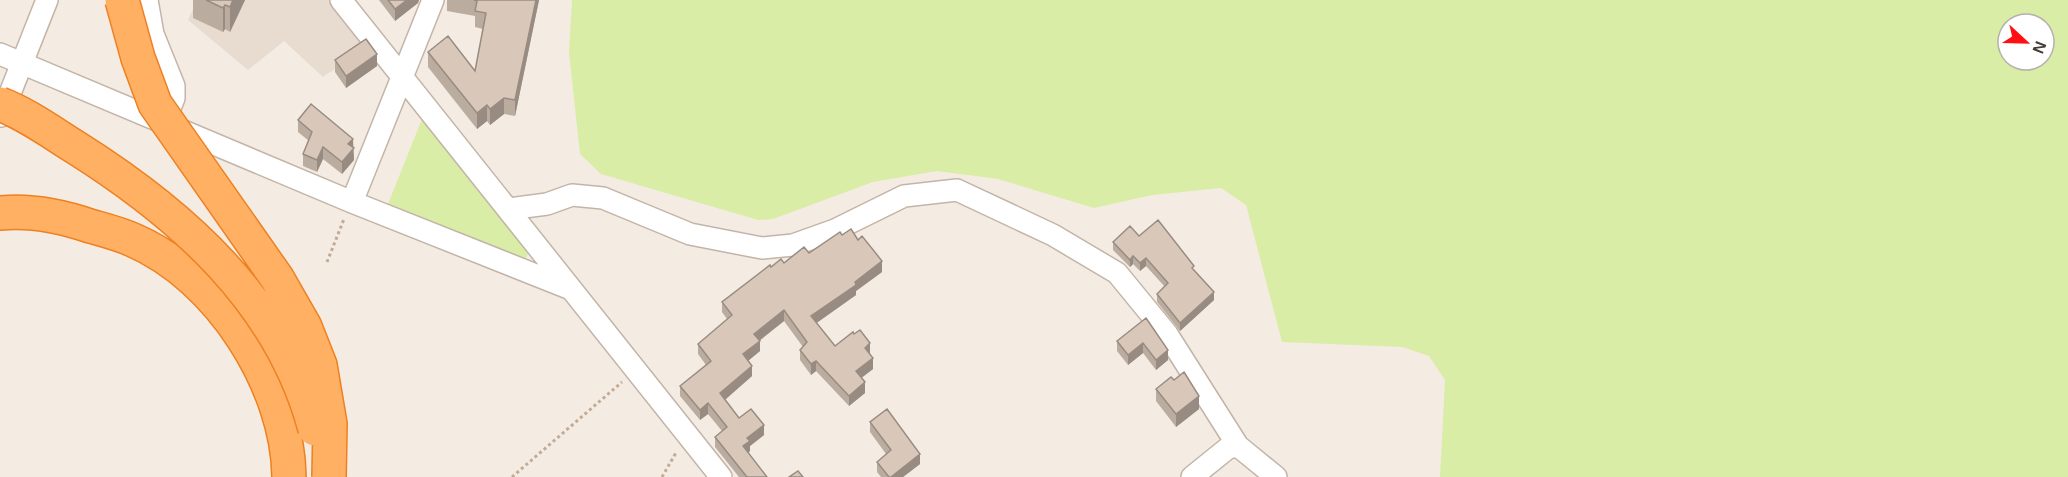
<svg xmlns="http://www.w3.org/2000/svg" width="2068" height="477" font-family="Helvetica,sans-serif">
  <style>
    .residential { fill: #e8dcd0 }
    .green { fill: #d9eda6; fill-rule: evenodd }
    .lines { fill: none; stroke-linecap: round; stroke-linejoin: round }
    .minor-casing { stroke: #c3b4a7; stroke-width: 24 }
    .motorway-casing { stroke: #ee8022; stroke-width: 36 }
    .path { stroke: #c3aa94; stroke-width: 3; stroke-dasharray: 3 3; stroke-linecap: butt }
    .minor { stroke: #fff; stroke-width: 21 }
    .motorway { stroke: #ffb062; stroke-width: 33 }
    .motorway-bridge-casing { stroke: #ee8022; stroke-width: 36; stroke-linecap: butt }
    .motorway-bridge { stroke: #ffb062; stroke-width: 33 }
    .wall { fill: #bbaca0 }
    .shaded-wall { fill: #988c82 }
    .building { fill: #d9c8ba; stroke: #988c82; stroke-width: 1.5 }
  </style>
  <rect width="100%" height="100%" fill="#f4ece3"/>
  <path class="residential" d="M197,0H332L370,45L323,77L284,41L248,70L188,20Z"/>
  <path class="green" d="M572,0H2068V477H1440L1445,380L1429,356L1402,347L1282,342L1246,205L1221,188L1152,195L1094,208L998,179L937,171L873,182L773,219L758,220L601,174L580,154L569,53ZM2008,24H2044V60H2008Z
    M424,114L531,246L525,261L388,204Z"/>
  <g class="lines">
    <defs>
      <path id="minor" d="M147,0L153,34L174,86V98L164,123
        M341,0L721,477
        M0,54L352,202L571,289
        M1,116L47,0
        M352,202L433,0
        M509,209L547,204L572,195L603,198L690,234L762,248L793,245L835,230L904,196L957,190L1053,235L1117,273L1167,334L1238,446L1276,477
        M1192,477L1228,448L1238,446"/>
      <path id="motorway" d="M0,213C30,210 61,216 90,226C104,230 120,234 133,240C219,277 288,385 289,477"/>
    </defs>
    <use href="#minor" class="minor-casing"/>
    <use href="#motorway" class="motorway-casing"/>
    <path class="path" d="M327,262L344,219
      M512,477L622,382
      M662,477L677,451"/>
    <use href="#minor" class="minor"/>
    <use href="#motorway" class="motorway"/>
    <defs>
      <path id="motorway-bridge" d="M122,0L138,58L155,104L277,278L305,327L320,365L330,424L329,477
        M0,104C26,114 51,132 75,147C183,215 281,302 315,429"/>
    </defs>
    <use href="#motorway-bridge" class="motorway-bridge-casing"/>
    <use href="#motorway-bridge" class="motorway-bridge"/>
  </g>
  <path class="wall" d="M193,0H245L230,32L225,29L223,32L193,18Z
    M379,0H419L418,3L395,21Z
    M447,0H539L515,116L504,114L490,125L487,121L477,129L428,67V52L475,71L483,29L475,27V16L447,11Z
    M335,60L377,66L346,88L335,72Z
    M298,120L353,148L354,160L342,174L323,159L317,172L303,166V154L309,141L298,132Z
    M842,235L858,240L882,272L856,291V295L816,323L835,346L870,354L873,369L861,378L865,393L849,406L816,371L811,375L800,360V350L803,347L784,321L759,341L760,351L748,361L752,376L725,400L739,418L764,435L750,446V451L748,453L767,477H739L715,447V437L722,431L708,414L700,420L680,396V386L706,365L698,354V344L727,319L722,312V302L771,267L809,253Z
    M1139,236L1194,271L1214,300L1180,331L1157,302V294L1165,287L1146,266L1140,271L1133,264L1130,267L1113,250V242Z
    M1146,318L1168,360L1156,370L1143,353L1128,365L1117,351V341Z
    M1174,380L1199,409L1176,427L1156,401V389Z
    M870,422L920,464L903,477H881L877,472V462L886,454L870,432Z"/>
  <path class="shaded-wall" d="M233,0H245L230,32V7Z
    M407,0H419L418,3L395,21V9Z
    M536,0H539L515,116V100Z
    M225,5V29L223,32V8Z
    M377,54V66L346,88V76Z
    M504,98V114L490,125V109Z
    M487,105V121L477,129V113Z
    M353,139L354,160L342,174V162L348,144Z
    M323,147V159L317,172V160Z
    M1133,256V264L1130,267V260Z
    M1146,258V266L1140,271V263Z
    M882,261V272L856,291V295L811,327V316Z
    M1214,292V300L1180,331V323Z
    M784,310V321L754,345V334Z
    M760,341V351L743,365V354Z
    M870,343V354L865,348Z
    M1143,343V353L1128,365V355Z
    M1168,350V360L1156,370V360Z
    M873,358V369L856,382V371Z
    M816,361V371L811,375V364Z
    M752,366V376L720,404V393Z
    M865,382V393L849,406V396Z
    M1199,396V409L1176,427V414Z
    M708,403V414L700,420V410Z
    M764,425V435L750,446V451L743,457V446L747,438Z
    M920,454V464L903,477H891Z"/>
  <path class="building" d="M206,0H233L230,7L225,5L223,8Z
    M388,0H407L395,9Z
    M474,0H536L515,100L504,98L490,109L487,105L477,113L428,52L448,36L475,71L486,13L475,11L477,1Z
    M366,39L377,54L346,76L335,60Z
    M311,104L353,139L348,144L354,148L342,162L323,147L317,160L303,154L312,132L298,120Z
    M1158,220L1194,266L1192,268L1214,292L1180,323L1157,294L1168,283L1146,258L1140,263L1133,256L1130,260L1113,242L1130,226L1139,236Z
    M851,229L858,240L862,236L882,261L855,282L856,285L811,316L835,346L853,332L854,334L860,330L870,343L865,348L873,358L856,371L865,382L849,396L816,361L811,364L800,350L807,342L784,310L754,334L760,341L743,354L752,366L720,393L739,418L751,409L764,425L747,438L750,441L743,446L767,477H747L715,437L727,427L708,403L700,410L680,386L711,361L698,344L732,315L722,302L770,265L771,267L781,259L784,263L804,247L809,253L840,232L842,235Z
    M1146,318L1168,350L1156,360L1143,343L1128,355L1117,341Z
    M1184,372L1199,396L1176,414L1156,389L1171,377L1174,380Z
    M887,409L920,454L891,477H889L877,462L891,450L870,422Z
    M798,471L803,477H789Z"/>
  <g transform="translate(2026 42) rotate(112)"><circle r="28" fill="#ffffff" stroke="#b5b1ad" stroke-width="1.5"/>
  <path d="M0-4.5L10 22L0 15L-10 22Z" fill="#ff0e13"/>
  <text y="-9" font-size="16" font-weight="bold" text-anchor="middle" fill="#463b32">N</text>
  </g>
</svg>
